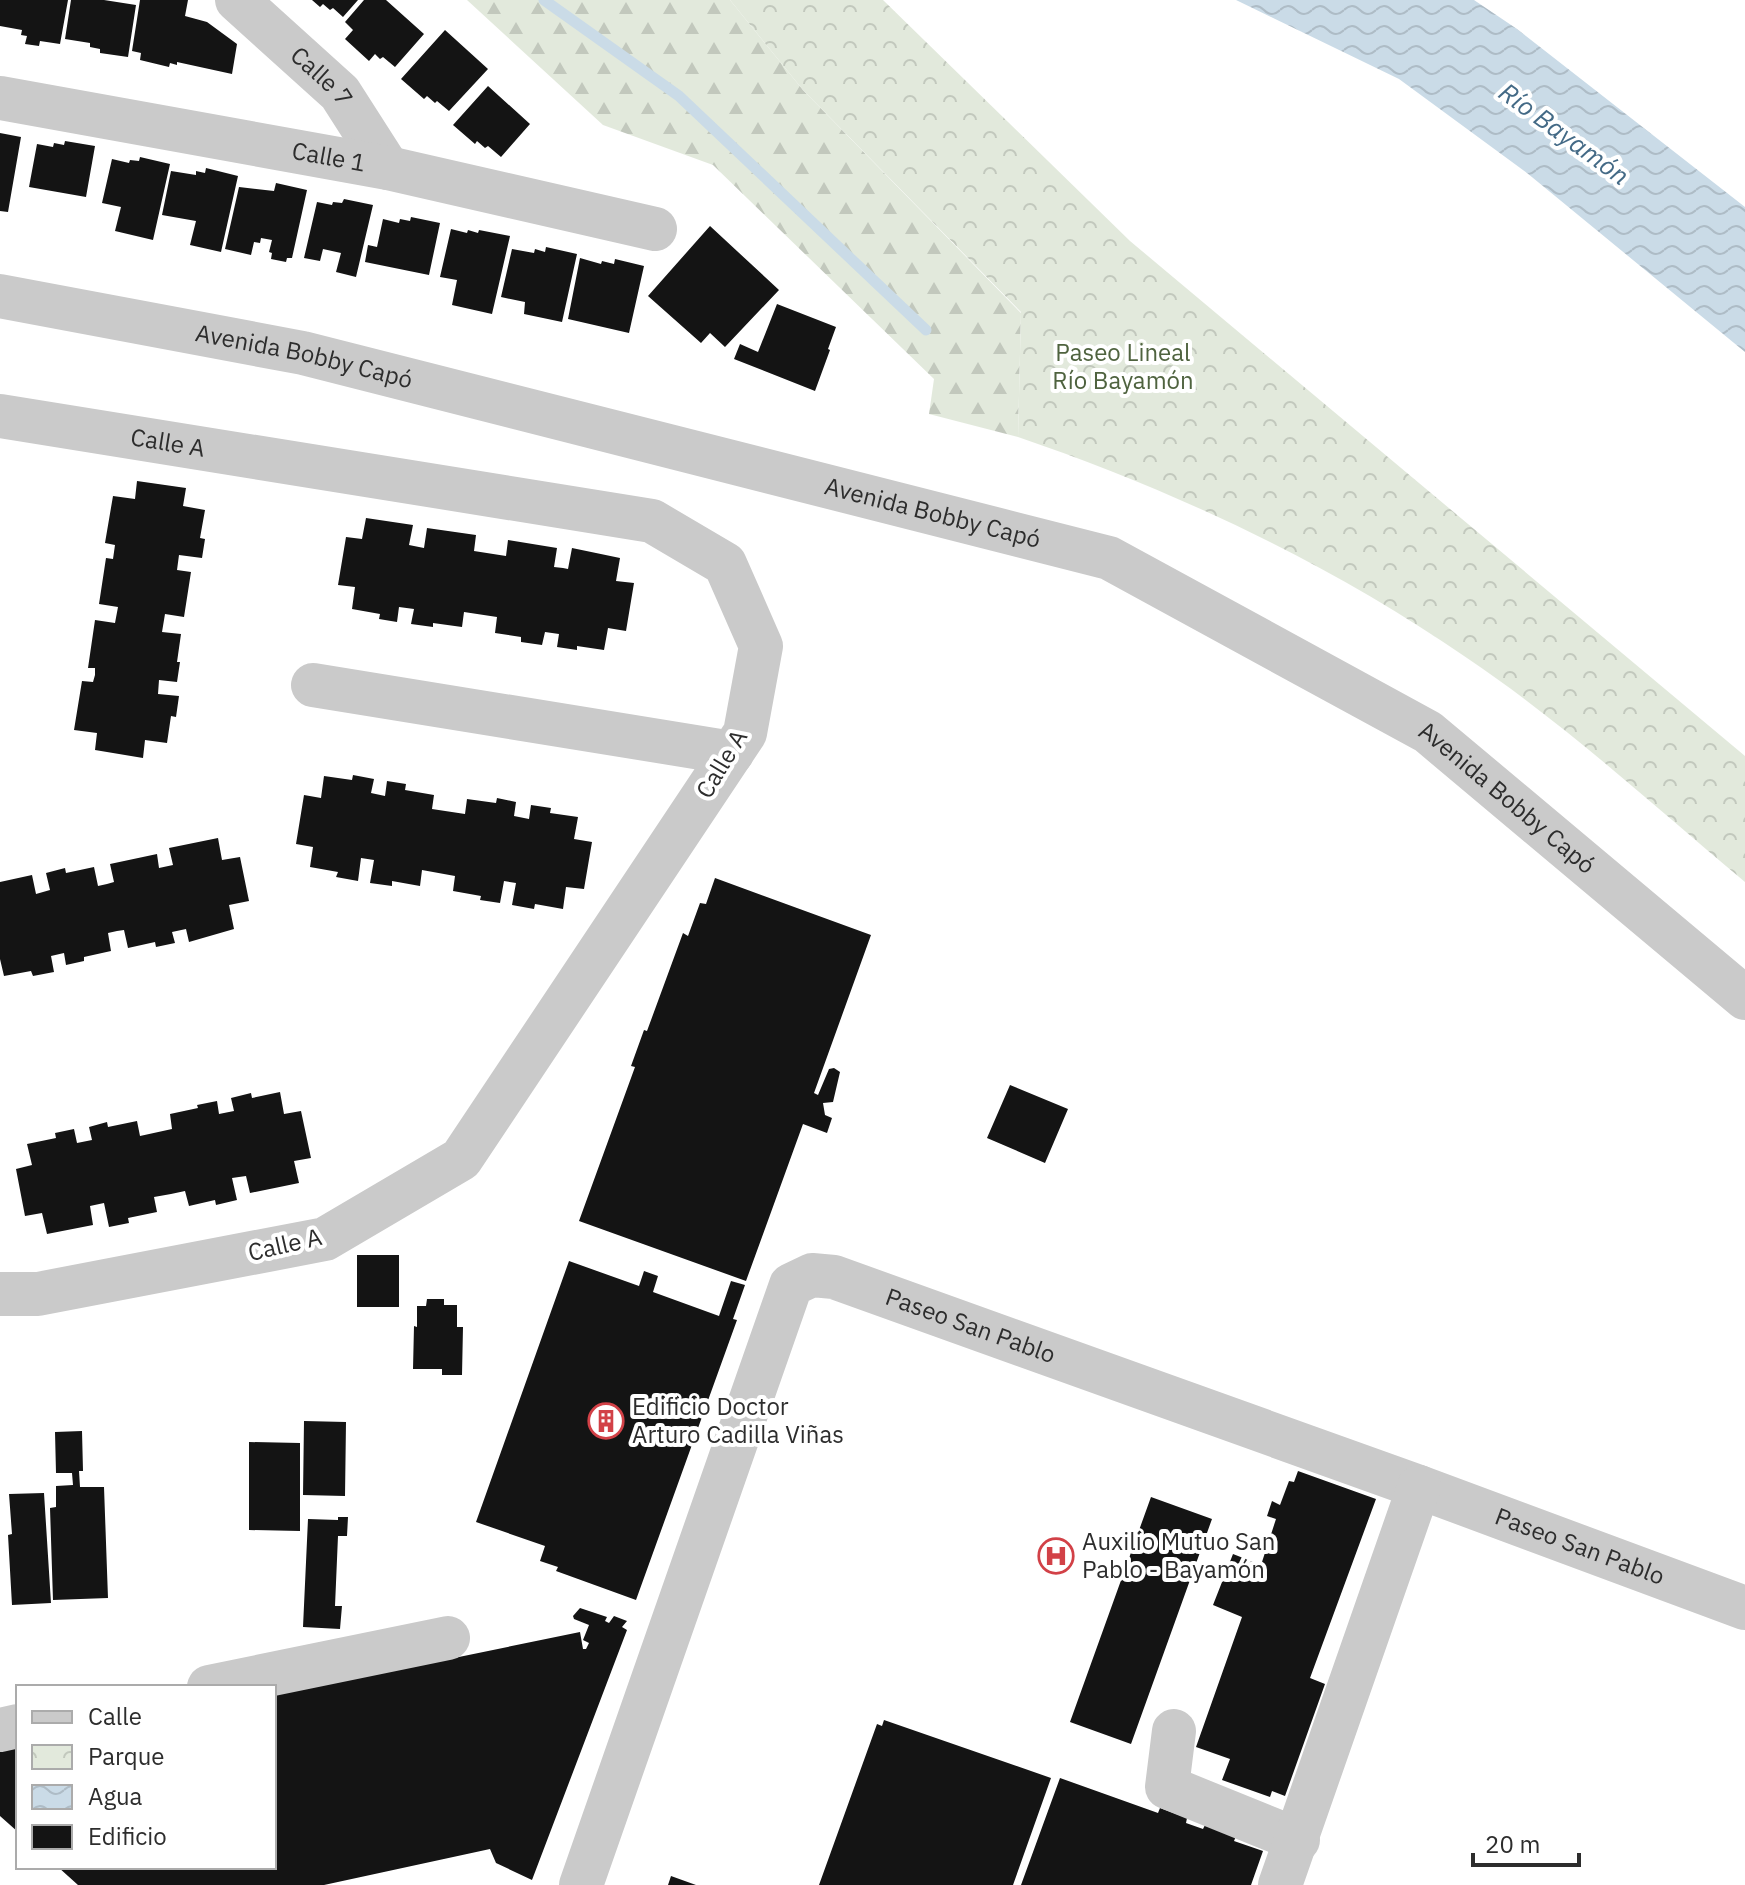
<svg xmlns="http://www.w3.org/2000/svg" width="1745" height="1885" font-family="'IBM Plex Sans',sans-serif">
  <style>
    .forest { fill: url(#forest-firs) }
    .park { fill: url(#park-crowns) }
    .water { fill: url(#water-waves) }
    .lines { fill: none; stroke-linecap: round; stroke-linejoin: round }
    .stream { stroke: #cadbe7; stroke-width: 11 }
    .building { fill: #141414 }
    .minor { stroke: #cacaca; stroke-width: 44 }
    .labels { text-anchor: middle; stroke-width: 8; stroke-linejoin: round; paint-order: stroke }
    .street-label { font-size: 24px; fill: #2d2d2d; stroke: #fff }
    .park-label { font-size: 24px; fill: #4f633f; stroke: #fff }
    .poi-label { font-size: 24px; fill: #2d2d2d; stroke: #fff; text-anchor: start }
    .water-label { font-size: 26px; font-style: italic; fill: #446a86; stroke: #fff }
  </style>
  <defs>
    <pattern id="forest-firs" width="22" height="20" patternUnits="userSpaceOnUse" patternTransform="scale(2)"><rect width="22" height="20" fill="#e2e9dc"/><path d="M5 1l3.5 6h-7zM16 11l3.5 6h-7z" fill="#c2c8bd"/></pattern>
    <pattern id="park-crowns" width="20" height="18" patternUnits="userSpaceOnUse" patternTransform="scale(2)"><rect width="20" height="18" fill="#e2e9dc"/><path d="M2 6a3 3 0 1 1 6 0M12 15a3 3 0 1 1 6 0" fill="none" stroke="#c2c8bd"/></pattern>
    <pattern id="water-waves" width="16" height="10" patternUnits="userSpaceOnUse" patternTransform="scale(2)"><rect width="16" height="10" fill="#cadbe7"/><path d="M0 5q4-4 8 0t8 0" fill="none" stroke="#aebcc6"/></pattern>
  </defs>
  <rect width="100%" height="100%" fill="#fff"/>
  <path class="forest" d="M467,0H730L803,90L1021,313L1018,437L929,414L934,379L713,165L603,125Z"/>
  <path class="park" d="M730,0H883L1130,241L1745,756V882C1654,806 1565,724 1467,658C1329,563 1176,491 1018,437L1021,312L803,90Z"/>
  <path class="water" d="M1236,0H1474L1517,29L1745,207V352L1527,173L1399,79Z"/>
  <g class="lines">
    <path class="stream" d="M544,0L679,96L926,330"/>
  </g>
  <path class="building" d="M0,0H68L60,44L40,41L39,46L25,44L27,36L21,35L22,30L0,26Z
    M71,0H104L136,5L128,57L100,53V49L90,47V43L65,39Z
    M140,0H188L185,16L207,22L237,44L232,74L177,62V65L170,63L169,67L140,60L141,53L132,51Z
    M312,0H358L343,17L333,8L330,10L323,4L320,7Z
    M364,0H386L424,34L395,67L383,57L380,59L375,54L369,61L345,39L353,30L345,22Z
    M445,30L488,69L449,111L437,101L435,103L427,96L424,99L401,79Z
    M488,86L530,124L501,157L488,146L485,148L477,141L475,144L453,125Z
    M0,133L21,137L8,212L0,211Z
    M65,141L95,146L86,197L29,187L37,144L53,147L54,143L64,145Z
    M140,157L170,164L153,240L115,231L121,207L102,203L112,159L129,163L130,160L139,161Z
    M206,168L238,176L221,252L190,245L196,221L162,215L171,171L196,175V171L205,173Z
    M276,183L307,190L292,258H287L286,262L271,259L272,253L269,252L272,240L261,238L260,243L254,242L251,255L225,249L239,187L274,191Z
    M344,199L373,205L356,277L336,272L341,253L323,249L320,261L304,258L317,202L332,205L333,202L342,203Z
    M411,217L440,223L429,275L365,262L368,245L377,247L383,219L399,223L400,219L410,221Z
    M710,226L779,290L725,347L710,333L701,343L648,296Z
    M451,229L467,233L468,230L478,233L479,230L510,236L492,314L452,305L457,280L440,277Z
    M546,247L577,254L562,322L524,314L525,302L501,297L512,249L534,253L535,249L545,252Z
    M580,258L601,264L602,261L614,264L615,259L644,266L629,333L568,319Z
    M777,304L836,327L828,349L830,350L815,391L734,359L740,344L758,352Z
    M137,481L186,488L183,506L205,510L200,538L205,539L202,558L179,555L177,570L191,572L184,617L165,614L162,632L181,634L177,662H180L177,682L159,680L158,694L179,696L176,717L171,716L167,743L145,740L143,758L95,750L97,733L74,730L82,681L93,682L95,675V668H88L95,620L115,623L118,607L99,604L106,558L113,559L115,545L105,543L113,496L135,499Z
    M366,518L413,525L409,545L424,548L427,528L476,535L474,551L506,556L508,540L557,548L554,567L563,568L568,569L572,548L620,558L616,581L634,583L626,631L608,628L604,650L577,646V650L557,647L559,634L545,632L542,645L521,642V637L495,633L497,617L464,612L462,627L433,623V627L411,624L414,609L399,607L397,622L379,619L380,614L352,609L355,587L338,585L346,537L362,539Z
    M353,775L374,779L371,793L385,796L387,781L406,784L405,790L434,795L432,809L465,814L467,799L496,803L497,798L516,802L514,816L529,819L531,805L551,808L550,813L578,817L574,839L592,842L584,889L566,887L563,909L535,904L534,909L512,905L516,883L504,881L500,903L480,900L481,896L453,891L455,876L422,870L420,886L392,881V886L370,883L374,860L361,858L358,881L336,877L338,872L310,867L313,847L296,844L304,795L321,798L324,776L352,780Z
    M218,838L222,860L240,857L249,901L229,905L234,929L189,942L186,929L172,932L175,943L156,947L155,942L128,948L124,930L117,931L108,933L111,951L84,957V961L66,965L64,953L51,956L54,972L33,976L31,971L4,976L0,959V882L32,875L36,894L50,890L46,873L65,868L66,873L94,867L98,886L107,884L114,882L110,864L157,854L159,868L173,865L169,848Z
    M715,878L871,935L814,1093L818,1095L829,1069L834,1068L840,1072L833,1102L823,1103L825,1115L832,1118L827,1133L803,1124L746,1281L579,1221L635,1067L631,1066L644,1030L647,1031L683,933L688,936L700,903L706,904Z
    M1010,1085L1068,1109L1045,1163L987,1138Z
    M280,1092L284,1114L301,1111L311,1158L294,1161L299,1183L250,1193L246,1176L232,1178L237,1200L216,1205L215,1200L189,1206L185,1191L171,1194L154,1197L157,1212L128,1218L129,1223L109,1227L104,1203L90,1206L93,1225L47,1234L42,1213L25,1216L16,1169L32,1165L27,1144L56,1138L55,1133L74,1129L77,1143L92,1140L89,1127L107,1122L108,1127L137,1121L140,1136L172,1129L170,1114L198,1108L197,1105L217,1101L219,1114L234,1111L231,1098L251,1093L252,1098Z
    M357,1255H399V1307H357Z
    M569,1261L639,1286L644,1271L658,1276L653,1292L719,1316L731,1281L745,1285L733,1319L737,1320L636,1600L556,1571L558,1567L540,1561L545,1546L476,1522Z
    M427,1299H444V1305H457V1327H463L462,1375H442V1369H413L414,1326L417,1327V1306H426Z
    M304,1421L346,1422L345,1496L303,1495Z
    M82,1431L83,1471H79L80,1487H104L108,1598L53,1600L50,1508L56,1507V1486L73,1485L72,1473H56L55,1432Z
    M249,1442L300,1443V1531L249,1530Z
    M1298,1471L1376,1499L1310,1678L1325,1684L1285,1796L1272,1791L1270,1797L1222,1780L1230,1759L1196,1747L1242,1617L1213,1605L1233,1554L1261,1565L1276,1519L1267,1516L1272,1501L1280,1505L1289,1481L1294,1482Z
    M44,1493L51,1603L12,1605L8,1535L12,1534L9,1494Z
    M1151,1497L1212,1519L1131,1744L1070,1722Z
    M338,1517H348L347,1536H338L335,1606H342L340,1629L303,1627L308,1519L338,1520Z
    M580,1608L607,1617L605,1621L609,1623L614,1616L627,1621L622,1627L627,1630L532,1880L496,1863L490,1849L324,1885H78L58,1867H274V1695L580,1632L583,1649H586L589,1643L583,1640L589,1625L574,1619L573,1616Z
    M884,1720L1051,1778L1013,1885H819L877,1724L882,1726Z
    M18,1747V1832L0,1816V1751Z
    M1060,1778L1158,1813L1160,1808L1187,1818L1186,1823L1203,1829L1205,1825L1236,1836L1234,1841L1263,1851L1251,1885H1021Z
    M671,1876L696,1885H668Z"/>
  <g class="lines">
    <g class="minor">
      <path id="s1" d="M237,0L340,93L388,168"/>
      <path id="s2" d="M0,98L388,168L655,229"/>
      <path id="s3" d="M0,296L303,353L1109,558L1428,732L1745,998"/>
      <path id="s4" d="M0,416L652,521L725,564L761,646L745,733L461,1159L325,1239L38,1294H0"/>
      <path d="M313,685L732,753"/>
      <path d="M209,1687L448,1638"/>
      <path d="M0,1730L18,1726"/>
      <path d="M1174,1731L1167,1787L1298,1840"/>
      <path id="s5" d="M581,1885L791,1285L812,1275L834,1277L1419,1487L1745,1608"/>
      <path d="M1280,1885L1419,1487"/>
    </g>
  </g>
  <defs>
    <symbol id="building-ring" viewBox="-11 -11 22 22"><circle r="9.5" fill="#fff" stroke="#d24147" stroke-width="1.5"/><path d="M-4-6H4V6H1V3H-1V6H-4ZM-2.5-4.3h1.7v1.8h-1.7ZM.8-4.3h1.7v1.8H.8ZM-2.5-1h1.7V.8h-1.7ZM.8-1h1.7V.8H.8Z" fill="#d24147"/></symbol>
    <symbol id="hospital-ring" viewBox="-11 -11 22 22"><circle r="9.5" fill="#fff" stroke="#d24147" stroke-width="1.5"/><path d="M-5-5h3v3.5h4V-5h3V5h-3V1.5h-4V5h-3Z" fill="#d24147"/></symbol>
  </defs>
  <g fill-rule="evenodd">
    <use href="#building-ring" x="586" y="1401" width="40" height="40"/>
    <use href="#hospital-ring" x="1036" y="1536" width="40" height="40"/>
  </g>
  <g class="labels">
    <g class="street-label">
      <text dy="8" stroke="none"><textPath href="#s1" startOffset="114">Calle 7</textPath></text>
      <text dy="8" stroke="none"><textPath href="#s2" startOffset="334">Calle 1</textPath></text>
      <text dy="8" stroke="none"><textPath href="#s3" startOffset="310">Avenida Bobby Capó</textPath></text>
      <text dy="8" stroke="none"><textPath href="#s4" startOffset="170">Calle A</textPath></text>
      <text dy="8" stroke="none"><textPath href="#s3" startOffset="958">Avenida Bobby Capó</textPath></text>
      <text transform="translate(722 764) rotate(-59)" y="8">Calle A</text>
      <text dy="8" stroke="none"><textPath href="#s3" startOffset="1606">Avenida Bobby Capó</textPath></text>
      <text transform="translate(285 1245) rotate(-13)" y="8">Calle A</text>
      <text dy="8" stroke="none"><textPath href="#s5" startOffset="826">Paseo San Pablo</textPath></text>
      <text dy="8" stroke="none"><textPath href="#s5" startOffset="1474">Paseo San Pablo</textPath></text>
    </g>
    <g class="park-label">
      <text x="1123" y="361">Paseo Lineal<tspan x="1123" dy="28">Río Bayamón</tspan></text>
    </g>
    <g class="poi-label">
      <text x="632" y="1415">Edificio Doctor<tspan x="632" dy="28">Arturo Cadilla Viñas</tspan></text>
      <text x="1082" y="1550">Auxilio Mutuo San<tspan x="1082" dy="28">Pablo - Bayamón</tspan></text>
    </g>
    <g class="water-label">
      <text transform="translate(1564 134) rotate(36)" y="9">Río Bayamón</text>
    </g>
  </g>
  <rect x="16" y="1685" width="260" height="184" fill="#ffffff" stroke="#ababab" stroke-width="2"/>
  <rect x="32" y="1711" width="40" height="12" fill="#cacaca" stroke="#ababab" stroke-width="2"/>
  <text x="88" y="1725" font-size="24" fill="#2d2d2d">Calle</text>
  <rect x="32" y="1745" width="40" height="24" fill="url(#park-crowns)" stroke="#ababab" stroke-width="2"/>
  <text x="88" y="1765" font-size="24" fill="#2d2d2d">Parque</text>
  <rect x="32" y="1785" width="40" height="24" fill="url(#water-waves)" stroke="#ababab" stroke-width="2"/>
  <text x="88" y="1805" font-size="24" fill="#2d2d2d">Agua</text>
  <rect x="32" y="1825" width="40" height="24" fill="#141414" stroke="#ababab" stroke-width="2"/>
  <text x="88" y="1845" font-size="24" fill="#2d2d2d">Edificio</text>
  <path d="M1473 1853v12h106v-12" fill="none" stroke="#2d2d2d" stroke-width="4"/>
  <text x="1485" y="1853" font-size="24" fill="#2d2d2d" stroke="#ffffff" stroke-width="6" paint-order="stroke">20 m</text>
</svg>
